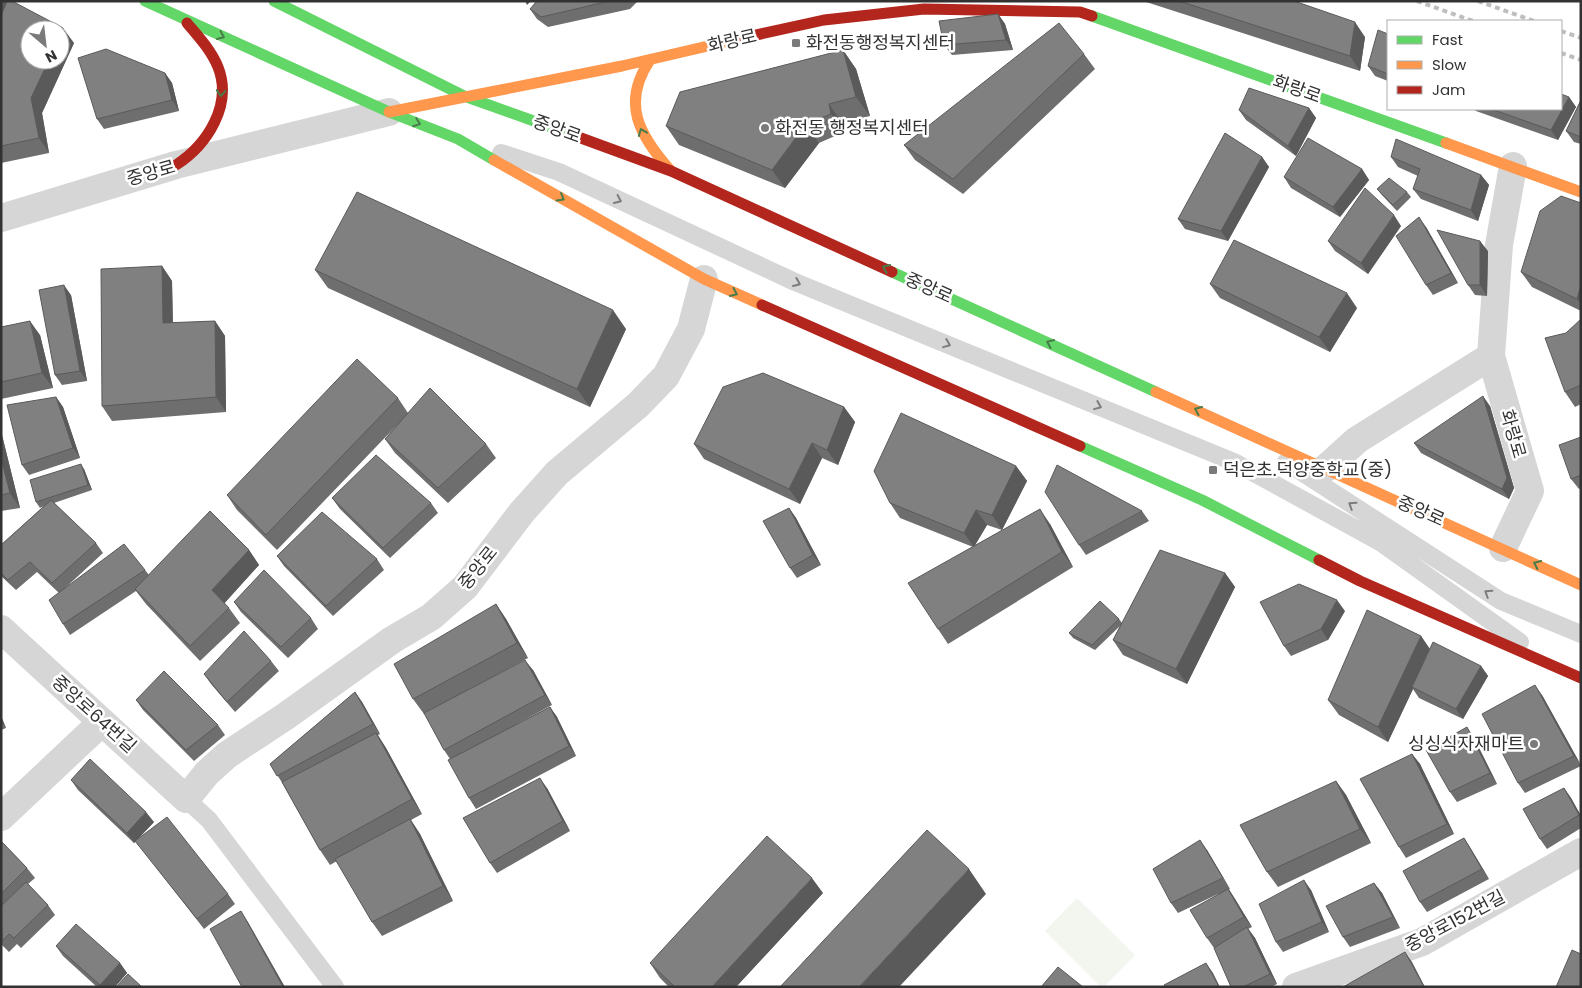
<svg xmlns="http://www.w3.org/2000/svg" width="1582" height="988" font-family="Poppins,'Noto Sans KR',sans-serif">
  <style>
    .green { fill: #f2f6ee }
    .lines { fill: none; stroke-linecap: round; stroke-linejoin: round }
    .lane { stroke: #d6d6d6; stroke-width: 18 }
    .street { stroke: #d6d6d6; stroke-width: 28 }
    .fast { stroke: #63d668; stroke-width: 11 }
    .slow { stroke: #ff974d; stroke-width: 11 }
    .jam { stroke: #b3261e; stroke-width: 11 }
    .rail { stroke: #bebebe; stroke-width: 4; stroke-dasharray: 5 4; stroke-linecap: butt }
    .wall { fill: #6e6e6e }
    .shaded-wall { fill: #5a5a5a }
    .building { fill: #808080; stroke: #5a5a5a }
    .oneway { stroke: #487c4a }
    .oneway2 { stroke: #7c7c7c }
    .poi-dot { fill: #7a7a7a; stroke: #fff; stroke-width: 2 }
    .labels { text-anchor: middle; stroke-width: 5; stroke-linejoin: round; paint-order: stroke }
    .street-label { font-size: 18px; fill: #323232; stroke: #fff }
    .poi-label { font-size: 18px; fill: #323232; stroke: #fff; text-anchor: start }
  </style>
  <rect width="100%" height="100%" fill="#fff"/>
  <path class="green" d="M1077,898L1135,955L1104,987H1101L1045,931Z"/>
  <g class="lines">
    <path class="lane" d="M501,153L559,172L795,282L1234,462L1380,542L1520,642
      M1286,462L1501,601L1581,634
      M186,799L209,820L335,987"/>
    <path class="street" d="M1,218L176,165L389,112
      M1326,468L1357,440L1491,356
      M1503,548L1530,491L1491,356L1499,245L1513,166
      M1,629L186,799L207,773L227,755L286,716L392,640L431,617L465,587L522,512L557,473L638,405L666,376L691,329L704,279
      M1,817L102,722
      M1296,987L1422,942L1581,852"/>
    <path class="fast" d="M145,1L389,112L458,139L494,160
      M274,1L464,96L570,134
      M1092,16L1446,143
      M892,272L1156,392
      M1080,446L1202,500L1319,560"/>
    <path class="slow" d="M650,60C621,103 639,135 670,170
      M389,112L622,66L738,39
      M1446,143L1581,192
      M494,160L704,279L762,305
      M1156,392L1581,585"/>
    <path class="jam" d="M738,39L824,20L924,9L1080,12L1092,16
      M570,134L671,171L892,272
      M176,165C207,145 233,105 218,67C211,50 198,36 187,23
      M762,305L1080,446
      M1319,560L1360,581L1581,678"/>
    <path class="rail" d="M1417,1L1473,21
      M1478,1L1534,21
      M1561,31L1581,38
      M1561,53L1581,60"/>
  </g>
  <path class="wall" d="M537,1H638L630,9L548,27L537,19L530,9Z
    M1143,1H1294L1365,37L1360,71Z
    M13,2L74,43L42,113L49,153L1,163V16Z
    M998,14L1005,24L1013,50L952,55L944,45Z
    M1388,34V81L1375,76L1368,66Z
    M843,50L856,69L870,116L842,123L844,132L819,143L785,188L679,145L666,126Z
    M1084,54L1095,69L963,194L915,160L904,145Z
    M165,73L172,83L179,111L104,129L97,119Z
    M1569,97L1576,107L1558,140L1476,111L1474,109H1561Z
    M1581,100V144L1574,142L1566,131Z
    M1309,108L1316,118L1296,156L1246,120L1239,110Z
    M1262,157L1269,167L1228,241L1185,229L1178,219Z
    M1391,157L1481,175L1489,185L1478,221L1421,199L1413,189L1418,176L1398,167Z
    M1362,169L1369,180L1340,217L1291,188L1284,177Z
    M1377,189L1407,192L1411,197L1397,211L1381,194Z
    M1581,203V311L1532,287L1521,272Z
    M1401,226L1368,274L1335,251L1328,241Z
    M1426,227L1458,283L1433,295L1426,285Z
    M1488,251L1487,296L1475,295L1468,285Z
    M162,266L172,281L173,323L215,321L225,336L226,412L112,421L102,406Z
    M315,270L626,329L590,407L328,288Z
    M1210,284L1357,308L1330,352L1220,298Z
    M71,295L87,381L62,385L55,375Z
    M1581,319V404L1575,407L1565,392Z
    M1,327L40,335L53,388L1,399Z
    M56,397L63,407L80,458L29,475L22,465Z
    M398,398L408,413L486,444L496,458L448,503L395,453L385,439L398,424L277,550L237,510L227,495Z
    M1490,406L1514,488L1509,499L1421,453L1414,443Z
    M844,407L855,422L838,465L822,458L800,504L704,459L694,444Z
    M1,431L20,508L1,511Z
    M1581,437V488L1579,489L1571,479Z
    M1016,466L1027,481L1002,530L987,525L975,545L1050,524L1073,567L948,644L938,629L973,547L900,518L890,503Z
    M84,469L92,490L54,503L96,543L103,553L63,590L145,570L149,575L249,550L259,565L224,603L229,608L240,623L200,661L146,604L136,591L70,635L63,624L59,593L37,572L16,590L1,576V545L44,506L40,508L36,502Z
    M332,498L431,503L438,513L390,558L340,509Z
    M789,508L796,518L821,565L797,578L790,568Z
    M1142,511L1149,521L1086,555L1079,545Z
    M277,556L377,559L384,570L333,616L284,566Z
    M1225,573L1235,587L1187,684L1123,655L1113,640L1120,626L1095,650L1073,638L1069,633L1119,619L1122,623Z
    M234,602L311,618L318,629L288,658L241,612Z
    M496,604L506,619L528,658L465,692L533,670L552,705L511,727L550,707L557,717L576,756L476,809L469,798L450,759L444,750L424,713V714L413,699Z
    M1345,611L1328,640L1291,656L1284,646Z
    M1421,636L1430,649L1481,666L1488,676L1463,719L1419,698L1413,689L1388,742L1339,715L1328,700Z
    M271,661L279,671L235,712L211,684L204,674Z
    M355,692L362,702L380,734L378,735L386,748L422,814L411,820L420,834L453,901L382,936L372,922L337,861L330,865L320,850L283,784L270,764Z
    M1542,695L1581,766L1525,793L1518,783Z
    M136,700L218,725L225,735L194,761L143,710Z
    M1,716L6,728L1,730Z
    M1474,738L1497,784L1457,802L1450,792Z
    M1412,754L1420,764L1454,834L1406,858L1399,847Z
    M71,780L154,822L138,839L228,894L235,904L204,929L136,841L134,843L78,790Z
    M1336,781L1346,795L1371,843L1278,887L1267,872Z
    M547,788L570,831L497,873L490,863Z
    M1564,788L1571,798L1581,816V828L1547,849L1540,839Z
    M1464,838L1471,849L1489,879L1427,912L1420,902Z
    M1,841L27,868L35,878L28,884L48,905L55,915L21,948L17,944L9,952L1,944V906L2,905L1,904Z
    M1207,850L1230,889H1229L1235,899L1252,927L1248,929L1255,938L1277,984L1271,987H1231L1214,948L1207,938L1218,894L1178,913L1171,903Z
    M1374,883L1382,893L1400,928L1350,947L1343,937Z
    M1311,890L1329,932L1283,952L1276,942Z
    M823,893L736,987H669L660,978L650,963Z
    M56,946L120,963L127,973L115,987H97L63,956Z"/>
  <path class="shaded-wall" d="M1,1H14L1,16Z
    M525,1H531L527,5Z
    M998,14L1005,24L1013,50L1006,40Z
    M1355,22L1365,37L1360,71L1350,56Z
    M63,28L74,43L42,113L49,153L39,138L31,98L49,60H60V36Z
    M843,50L856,69L870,116L856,97Z
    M165,73L172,83L179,111L172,100Z
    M1569,97L1576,107L1558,140L1551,130Z
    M829,104L842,123L844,132L831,114Z
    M1309,108L1316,118L1296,156L1288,146Z
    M806,124L819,143L785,188L772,170Z
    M1262,157L1269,167L1228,241L1221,231Z
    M1362,169L1369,180L1340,217L1333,207Z
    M1481,175L1489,185L1478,221L1471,210Z
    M1394,215L1401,226L1368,274L1361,263Z
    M1419,217L1426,227L1458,283L1451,273Z
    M1480,241L1488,251L1487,296L1480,285Z
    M162,266L172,281L173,338L163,323Z
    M1581,284V304L1577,299Z
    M64,285L71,295L87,381L80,371Z
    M1347,293L1357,308L1330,352L1319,337Z
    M613,310L626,329L590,407L577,389Z
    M30,321L40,335L53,388L42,373Z
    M215,321L225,336L226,412L216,397Z
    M1483,396L1490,406L1514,488L1509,499L1502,489Z
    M56,397L63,407L80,458L73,448Z
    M844,407L855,422L838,465L827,450Z
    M1,431L20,508L10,493L1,458Z
    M812,443L822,458L800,504L789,489Z
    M81,464L84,469L92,490L88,485Z
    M1016,466L1027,481L1002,530L992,515Z
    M789,508L796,518L821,565L813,555Z
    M1040,509L1050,524L1073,567L1062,552Z
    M976,510L987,525L974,547L964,533Z
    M249,550L259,565L223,605L212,590Z
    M1225,573L1235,587L1187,684L1176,669Z
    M1337,600L1345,611L1328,640L1321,629Z
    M496,604L506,619L528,658L517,643Z
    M1421,636L1431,651L1412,687L1413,689L1388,742L1378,727Z
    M525,660L533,670L552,705L545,695Z
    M1481,666L1488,676L1463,719L1456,709Z
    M1535,685L1542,695L1581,765L1574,756Z
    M355,692L362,702L380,734L373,724Z
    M550,707L557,717L576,756L569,746Z
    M1,716L6,728L1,721Z
    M1467,727L1474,738L1497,784L1490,773Z
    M376,733L386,748L422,814L412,799Z
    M1412,754L1420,764L1454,834L1447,824Z
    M540,778L547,788L570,831L563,821Z
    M1336,781L1346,795L1371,843L1360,829Z
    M1564,788L1571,798L1581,816V818Z
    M146,812L154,822L134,843L127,833Z
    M410,819L420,834L453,901L443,886Z
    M1464,838L1471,849L1489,879L1482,869Z
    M1200,840L1207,850L1230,889L1223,878Z
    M969,869L986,894L899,987H859Z
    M812,878L823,893L736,987H712Z
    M1304,880L1311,890L1329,932L1322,922Z
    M1374,883L1382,893L1400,928L1393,917Z
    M1228,889L1235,899L1252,927L1244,917Z
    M241,911L248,922L285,987H283Z
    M1247,927L1255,938L1277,984L1270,974Z
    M1405,952L1412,962L1425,987H1424Z
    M120,963L127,973L115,987H101L100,985Z
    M1206,963L1213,973L1220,987H1219Z"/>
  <path class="building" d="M7,1H12L63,28L60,36V30H30V60H49L31,98L39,138L1,146V16Z
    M537,1H610L541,17L530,9Z
    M1179,1H1294L1355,22L1350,56Z
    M998,14L1006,40L944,45L939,21Z
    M1059,23L1084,54L953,179L904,145Z
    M1378,30L1388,34V74L1368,66Z
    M106,49L165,73L172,100L97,119L78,58Z
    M843,50L856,97L829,104L831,114L806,124L772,170L666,126L680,92Z
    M1249,88L1309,108L1288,146L1239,110Z
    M1561,94L1569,97L1551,130L1491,109H1561Z
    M1581,100V137L1566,131Z
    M1225,133L1262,157L1221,231L1178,219Z
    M1308,138L1362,169L1333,207L1284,177Z
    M1396,139L1481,175L1471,210L1413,189L1420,169L1391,157Z
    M1389,178L1407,192L1393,205L1377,189Z
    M1365,188L1394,215L1361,263L1328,241Z
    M357,192L613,310L577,389L315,270Z
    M1561,196L1581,203V284L1577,299L1521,272L1540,211Z
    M1419,217L1451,273L1426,285L1396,236Z
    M1437,230L1480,241V285H1468Z
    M1234,240L1347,293L1319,337L1210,284Z
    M162,266L163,323L215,321L216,397L102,406L101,269Z
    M64,285L80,371L55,375L39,290Z
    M1581,319V385L1565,392L1545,338L1566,333Z
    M30,321L42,373L1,382V327Z
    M357,359L398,398L266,535L227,495Z
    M763,373L844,407L827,450L812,443L789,489L694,444L723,387Z
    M430,388L486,444L438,488L385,439Z
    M1483,396L1507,478L1502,489L1414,443Z
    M56,397L73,448L22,465L7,405Z
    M901,413L1016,466L992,515L976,510L964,533L890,503L874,471Z
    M1581,437V475L1571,479L1559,445Z
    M376,455L431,503L383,548L332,498Z
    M1,458L10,493L1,495Z
    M81,464L88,485L36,502L30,480Z
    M1057,465L1142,511L1079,545L1045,492Z
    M51,500L96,543L52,583L30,562L8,580L1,573V545Z
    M789,508L813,555L790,568L763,521Z
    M1040,509L1062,552L938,629L908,583Z
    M210,511L249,550L212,590L229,608L190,646L135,589Z
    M322,512L377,559L326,606L277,556Z
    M124,544L145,570L63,624L49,600Z
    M1160,550L1225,573L1176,669L1113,640Z
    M264,570L311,618L281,647L234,602Z
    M1299,584L1337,600L1321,629L1284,646L1260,602Z
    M1100,601L1119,619L1092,645L1069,633Z
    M496,604L517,643L413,699L394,664Z
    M1367,610L1421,636L1378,727L1328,700Z
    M244,631L271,661L227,702L204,674Z
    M1433,642L1481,666L1456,709L1412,687Z
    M525,660L545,695L444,750L424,713Z
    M164,671L218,725L186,750L136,700Z
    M1535,685L1574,756L1518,783L1482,714Z
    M355,692L373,724L277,776L270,764Z
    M550,707L569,746L469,798L448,760Z
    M1467,727L1490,773L1450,792L1426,750Z
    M376,733L412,799L320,850L282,782Z
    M1412,754L1447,824L1399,847L1360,779Z
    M90,759L146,812L127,833L71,780Z
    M540,778L563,821L490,863L463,818Z
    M1336,781L1360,829L1267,872L1240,825Z
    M1564,788L1579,815L1540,839L1523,809Z
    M167,817L228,894L197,919L135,841Z
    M410,819L443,886L372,922L335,859Z
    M927,830L969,869L859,987H780Z
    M767,836L812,878L712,987H675L650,963Z
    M1464,838L1482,869L1420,902L1403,871Z
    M1200,840L1223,878L1171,903L1153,869Z
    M1,841L27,868L1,894Z
    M1304,880L1322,922L1276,942L1259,904Z
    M26,882L48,905L14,938L9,934L2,941L1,906Z
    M1374,883L1393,917L1343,937L1326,906Z
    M1228,889L1244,917L1207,938L1190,910Z
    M241,911L283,987H242L210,929Z
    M76,924L120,963L100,985L56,946Z
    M1247,927L1270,974L1243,987H1231L1214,948Z
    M1572,950L1581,954V987H1556Z
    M1405,952L1424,987H1343Z
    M1206,963L1219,987H1165L1164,985Z
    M1058,967L1083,987H1041Z
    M128,974L142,987H116Z"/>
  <defs><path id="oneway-chevron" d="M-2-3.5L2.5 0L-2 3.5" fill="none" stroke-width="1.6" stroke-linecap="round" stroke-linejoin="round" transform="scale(1.25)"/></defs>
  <g class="oneway">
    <use href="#oneway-chevron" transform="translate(221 36) rotate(24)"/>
    <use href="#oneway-chevron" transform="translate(221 93) rotate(95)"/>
    <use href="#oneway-chevron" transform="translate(417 123) rotate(21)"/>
    <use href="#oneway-chevron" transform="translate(642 132) rotate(-112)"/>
    <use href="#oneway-chevron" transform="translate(561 198) rotate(30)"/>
    <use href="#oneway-chevron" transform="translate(886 268) rotate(-156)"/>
    <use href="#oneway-chevron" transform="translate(734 293) rotate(24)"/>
    <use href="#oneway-chevron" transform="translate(1050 343) rotate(-156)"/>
    <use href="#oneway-chevron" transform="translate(1198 410) rotate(-156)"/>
    <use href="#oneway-chevron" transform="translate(1537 564) rotate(-155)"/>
  </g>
  <g class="oneway2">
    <use href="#oneway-chevron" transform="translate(618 200) rotate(25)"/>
    <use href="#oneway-chevron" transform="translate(797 283) rotate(23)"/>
    <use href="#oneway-chevron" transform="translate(947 344) rotate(22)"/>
    <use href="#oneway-chevron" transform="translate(1098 406) rotate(22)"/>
    <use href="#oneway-chevron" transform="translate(1352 505) rotate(-147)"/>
    <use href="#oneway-chevron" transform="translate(1488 593) rotate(-147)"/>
  </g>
  <g class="poi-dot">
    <rect x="791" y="38" width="10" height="10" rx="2.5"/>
    <circle cx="765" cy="128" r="5"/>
    <rect x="1208" y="465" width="10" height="10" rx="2.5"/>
    <circle cx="1534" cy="744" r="5"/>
  </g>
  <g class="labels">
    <g class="street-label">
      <text transform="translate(732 41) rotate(-13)" y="6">화랑로</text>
      <text transform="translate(1297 89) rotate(20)" y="6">화랑로</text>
      <text transform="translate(557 129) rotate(20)" y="6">중앙로</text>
      <text transform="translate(151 173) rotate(-16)" y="6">중앙로</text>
      <text transform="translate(929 288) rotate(24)" y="6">중앙로</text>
      <text transform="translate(1513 434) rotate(74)" y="6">화랑로</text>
      <text transform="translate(1421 511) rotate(24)" y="6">중앙로</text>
      <text transform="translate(478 568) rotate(-51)" y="6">중앙로</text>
      <text transform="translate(94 714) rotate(42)" y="6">중앙로64번길</text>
      <text transform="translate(1455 921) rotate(-28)" y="6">중앙로152번길</text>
    </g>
    <g class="poi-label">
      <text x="806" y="49">화전동행정복지센터</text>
      <text x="775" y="134">화전동 행정복지센터</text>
      <text x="1223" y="476">덕은초.덕양중학교(중)</text>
      <text x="1524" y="750" text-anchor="end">싱싱식자재마트</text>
    </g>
  </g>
  <rect width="1582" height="988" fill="none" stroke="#323232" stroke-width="5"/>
  <rect x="1387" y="20" width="175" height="90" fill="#ffffff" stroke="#adadad"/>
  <rect x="1397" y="36" width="25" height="8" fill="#63d668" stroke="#adadad"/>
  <text x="1432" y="45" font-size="15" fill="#323232">Fast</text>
  <rect x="1397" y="61" width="25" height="8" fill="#ff974d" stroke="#adadad"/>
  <text x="1432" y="70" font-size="15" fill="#323232">Slow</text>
  <rect x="1397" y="86" width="25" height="8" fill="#b3261e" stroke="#adadad"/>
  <text x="1432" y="95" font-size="15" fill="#323232">Jam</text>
  <g transform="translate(45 45) rotate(152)"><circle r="24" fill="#ffffff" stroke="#adadad"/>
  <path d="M0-4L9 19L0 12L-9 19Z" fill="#7a7a7a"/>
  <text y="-8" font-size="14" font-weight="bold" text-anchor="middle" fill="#323232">N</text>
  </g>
</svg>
